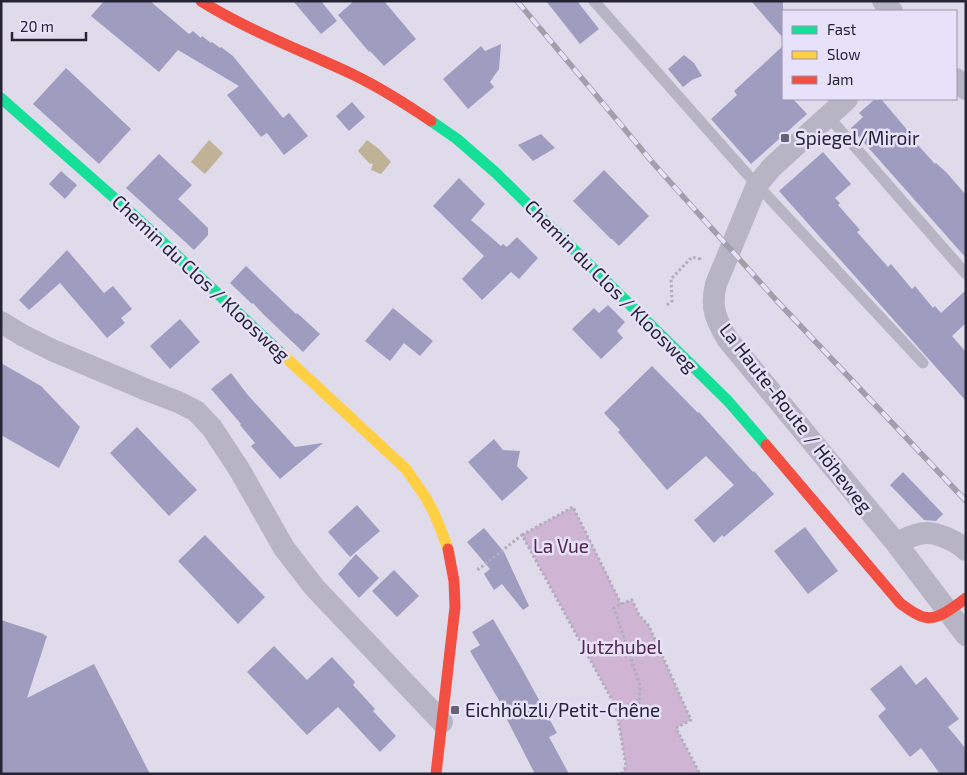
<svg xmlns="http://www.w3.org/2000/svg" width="967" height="775" font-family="'Exo 2',sans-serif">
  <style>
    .green { fill: #cfb4d3 }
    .water { fill: #bfb296 }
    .building { fill: #9e9dc0 }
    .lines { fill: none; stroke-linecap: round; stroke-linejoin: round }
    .path { stroke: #b0adbc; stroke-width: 3; stroke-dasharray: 2.5 2.5; stroke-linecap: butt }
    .lane { stroke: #b7b5c3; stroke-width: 11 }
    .street { stroke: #b7b5c3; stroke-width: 22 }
    .fast { stroke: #16e098; stroke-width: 11 }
    .slow { stroke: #ffcf43; stroke-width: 11 }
    .jam { stroke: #f24e42; stroke-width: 11 }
    .rail-casing { stroke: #a19fab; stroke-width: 5.5 }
    .rail { stroke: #e7e1fa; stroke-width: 4; stroke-dasharray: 11; stroke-linecap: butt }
    .poi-dot { fill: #666474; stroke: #e7e1fa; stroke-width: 2 }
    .labels { text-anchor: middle; stroke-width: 5; stroke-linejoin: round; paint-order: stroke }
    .poi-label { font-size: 19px; fill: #242434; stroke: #e7e1fa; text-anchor: start }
    .street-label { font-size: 19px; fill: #242434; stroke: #e7e1fa }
    .park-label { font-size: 19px; fill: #532650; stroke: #e7e1fa }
  </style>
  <rect width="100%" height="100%" fill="#e0dbeb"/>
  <path class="green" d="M573,507L621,603L632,600L639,615L649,626L691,720L676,728L700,774H622L626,766L616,707L522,535Z"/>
  <path class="water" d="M209,140L223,153L205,174L191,162Z
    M367,140L379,149L391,162L381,174L371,170L373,164L369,163L358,151Z"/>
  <path class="building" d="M104,1H150L189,34L193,31L201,38L202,36L211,43L212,42L220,48L221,47L233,56L283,118L289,113L308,136L284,155L267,133L261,137L227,95L239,86L178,50L159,72L91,16Z
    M293,1H321L337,21L321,34Z
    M354,1H384L416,39L384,66L370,51L369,52L338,15Z
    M546,1H577L599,29L580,44Z
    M751,1H783V38Z
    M501,44L499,69L490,82L494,87L468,109L443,79L481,46L485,51Z
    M783,46V99H793L807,114L751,164L711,119L737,95L734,91Z
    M684,55L694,63L702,76L692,80L683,87L668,69Z
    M66,68L131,129L99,164L33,104Z
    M875,99H881L909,132L908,134L935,164L936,163L946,172L966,195V258L851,128L863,117L859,113Z
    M352,102L365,117L349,131L336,116Z
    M541,134L555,148L533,161L518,145Z
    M823,152L851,184L835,198L840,203L838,205L860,230L857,232L888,267L891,264L912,289L915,286L933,308L935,306L941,313L966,290V323L952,336L966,352V401L779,191Z
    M159,154L192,185L178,199L208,228V235L194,250L126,188Z
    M604,170L649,216L619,246L612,239H611L573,201Z
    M61,171L77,185L65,199L49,184Z
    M459,178L485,204L471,220L501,246L503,244L507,247L517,237L538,258L519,279L511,272L482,300L462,279L484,256L433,206Z
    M67,250L104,293L113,286L132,309L121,318L125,323L107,338L60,283L29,310L19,300Z
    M246,266L296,314L297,313L320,334L303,352L263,314L253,303L252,304L230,283Z
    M608,305L625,322L617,331L623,338L601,359L572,329L594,308L599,313Z
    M393,308L433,341L420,356L404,343L390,361L365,341Z
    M180,319L200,342L170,369L150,346Z
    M1,363L41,386L80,427L59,468L1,435Z
    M652,366L698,413L699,412L753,472L754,471L774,494L724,537L722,535L714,543L694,520L734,485L706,456L667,490L618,432L620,430L604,413Z
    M231,373L247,394L295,447L323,443L280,479L251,446L255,443L240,425L241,424L211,389Z
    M137,427L197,490L169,516L110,453Z
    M494,439L503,450L520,451L517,466L528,478L502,501L468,462Z
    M903,472L943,514L936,521L924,520L890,485Z
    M357,505L380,531L350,557L328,532Z
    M805,527L838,571L808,594L774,551Z
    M484,528L504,552L529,606L523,610L502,584L494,590L484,574L490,569L467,542Z
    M205,535L265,597L238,624L178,561Z
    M356,554L379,578L359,598L338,574Z
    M394,570L419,596L397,617L372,591Z
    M493,619L521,667L557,733L549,737L569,774H535L501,708L503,707L470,651L480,645L472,632Z
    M1,620L44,634V635L47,636L27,698L94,664L150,774H1Z
    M274,646L307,680L332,657L355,682L353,685L375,709L373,711L396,736L380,752L338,707L307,735L247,672Z
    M901,665L916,685L926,677L959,719L948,727L966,749V774H940L921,748L910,757L878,716L886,709L870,689Z"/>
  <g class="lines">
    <path class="path" d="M667,305L672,301L671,279L692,257L700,259L699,261
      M522,535L573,507L621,604
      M477,569H479L522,535L616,707
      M622,774L626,766L616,707L639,703L640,686L614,608L621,604L632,600L639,615L649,626L691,720L676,728L700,774"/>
    <path class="lane" d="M594,1L747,174L923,363
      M828,116L966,274"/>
    <path class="street" d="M883,1L892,11
      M956,79L966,89
      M847,99L772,167L757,185L716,284C710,308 716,320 728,340L896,543L966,635
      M1,322L22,335L52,350L147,390L178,402L196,411L212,428L239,469L284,548L314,587L442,722
      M896,543C905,539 916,533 926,533C937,532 958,542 966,550"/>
    <path class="fast" d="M1,98L137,218L282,354
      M431,121L457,139L496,173L728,401L766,445"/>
    <path class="slow" d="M282,354L406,469L426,498L434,513L441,530L448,549"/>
    <path class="jam" d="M201,1C249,31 301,50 352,74C379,87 406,104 431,121
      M766,445L900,603C907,608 915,615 924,617C938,621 955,606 966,598
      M436,774L455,607L454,581L448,549"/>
    <defs>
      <path id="rail" d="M517,1L653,163L777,301L966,501"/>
    </defs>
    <use href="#rail" class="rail-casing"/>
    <use href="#rail" class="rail"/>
  </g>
  <g class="poi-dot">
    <rect x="780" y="133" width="10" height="10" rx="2.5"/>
    <rect x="450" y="705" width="10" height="10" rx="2.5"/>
  </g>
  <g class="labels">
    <g class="poi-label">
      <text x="795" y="145">Spiegel/Miroir</text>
      <text x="465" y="717">Eichhölzli/Petit-Chêne</text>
    </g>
    <g class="street-label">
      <text transform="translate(201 278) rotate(43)" y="7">Chemin du Clos / Kloosweg</text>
      <text transform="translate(611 286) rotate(45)" y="7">Chemin du Clos / Kloosweg</text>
      <text transform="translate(796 418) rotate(52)" y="7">La Haute-Route / Höheweg</text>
    </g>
    <g class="park-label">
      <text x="561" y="553">La Vue</text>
      <text x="621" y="654">Jutzhubel</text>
    </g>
  </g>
  <rect width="967" height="775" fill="none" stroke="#242434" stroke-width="5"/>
  <rect x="782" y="10" width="175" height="90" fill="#e7e1fa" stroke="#9995ab"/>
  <rect x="792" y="26" width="25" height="8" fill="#16e098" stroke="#9995ab"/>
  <text x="827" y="35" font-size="15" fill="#242434">Fast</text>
  <rect x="792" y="51" width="25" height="8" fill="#ffcf43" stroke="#9995ab"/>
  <text x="827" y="60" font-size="15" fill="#242434">Slow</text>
  <rect x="792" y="76" width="25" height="8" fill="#f24e42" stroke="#9995ab"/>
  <text x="827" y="85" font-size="15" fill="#242434">Jam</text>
  <path d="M12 32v8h74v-8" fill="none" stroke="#242434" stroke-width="2.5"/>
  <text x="20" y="32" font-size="15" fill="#242434" stroke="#e7e1fa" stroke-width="4" paint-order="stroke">20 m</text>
</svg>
